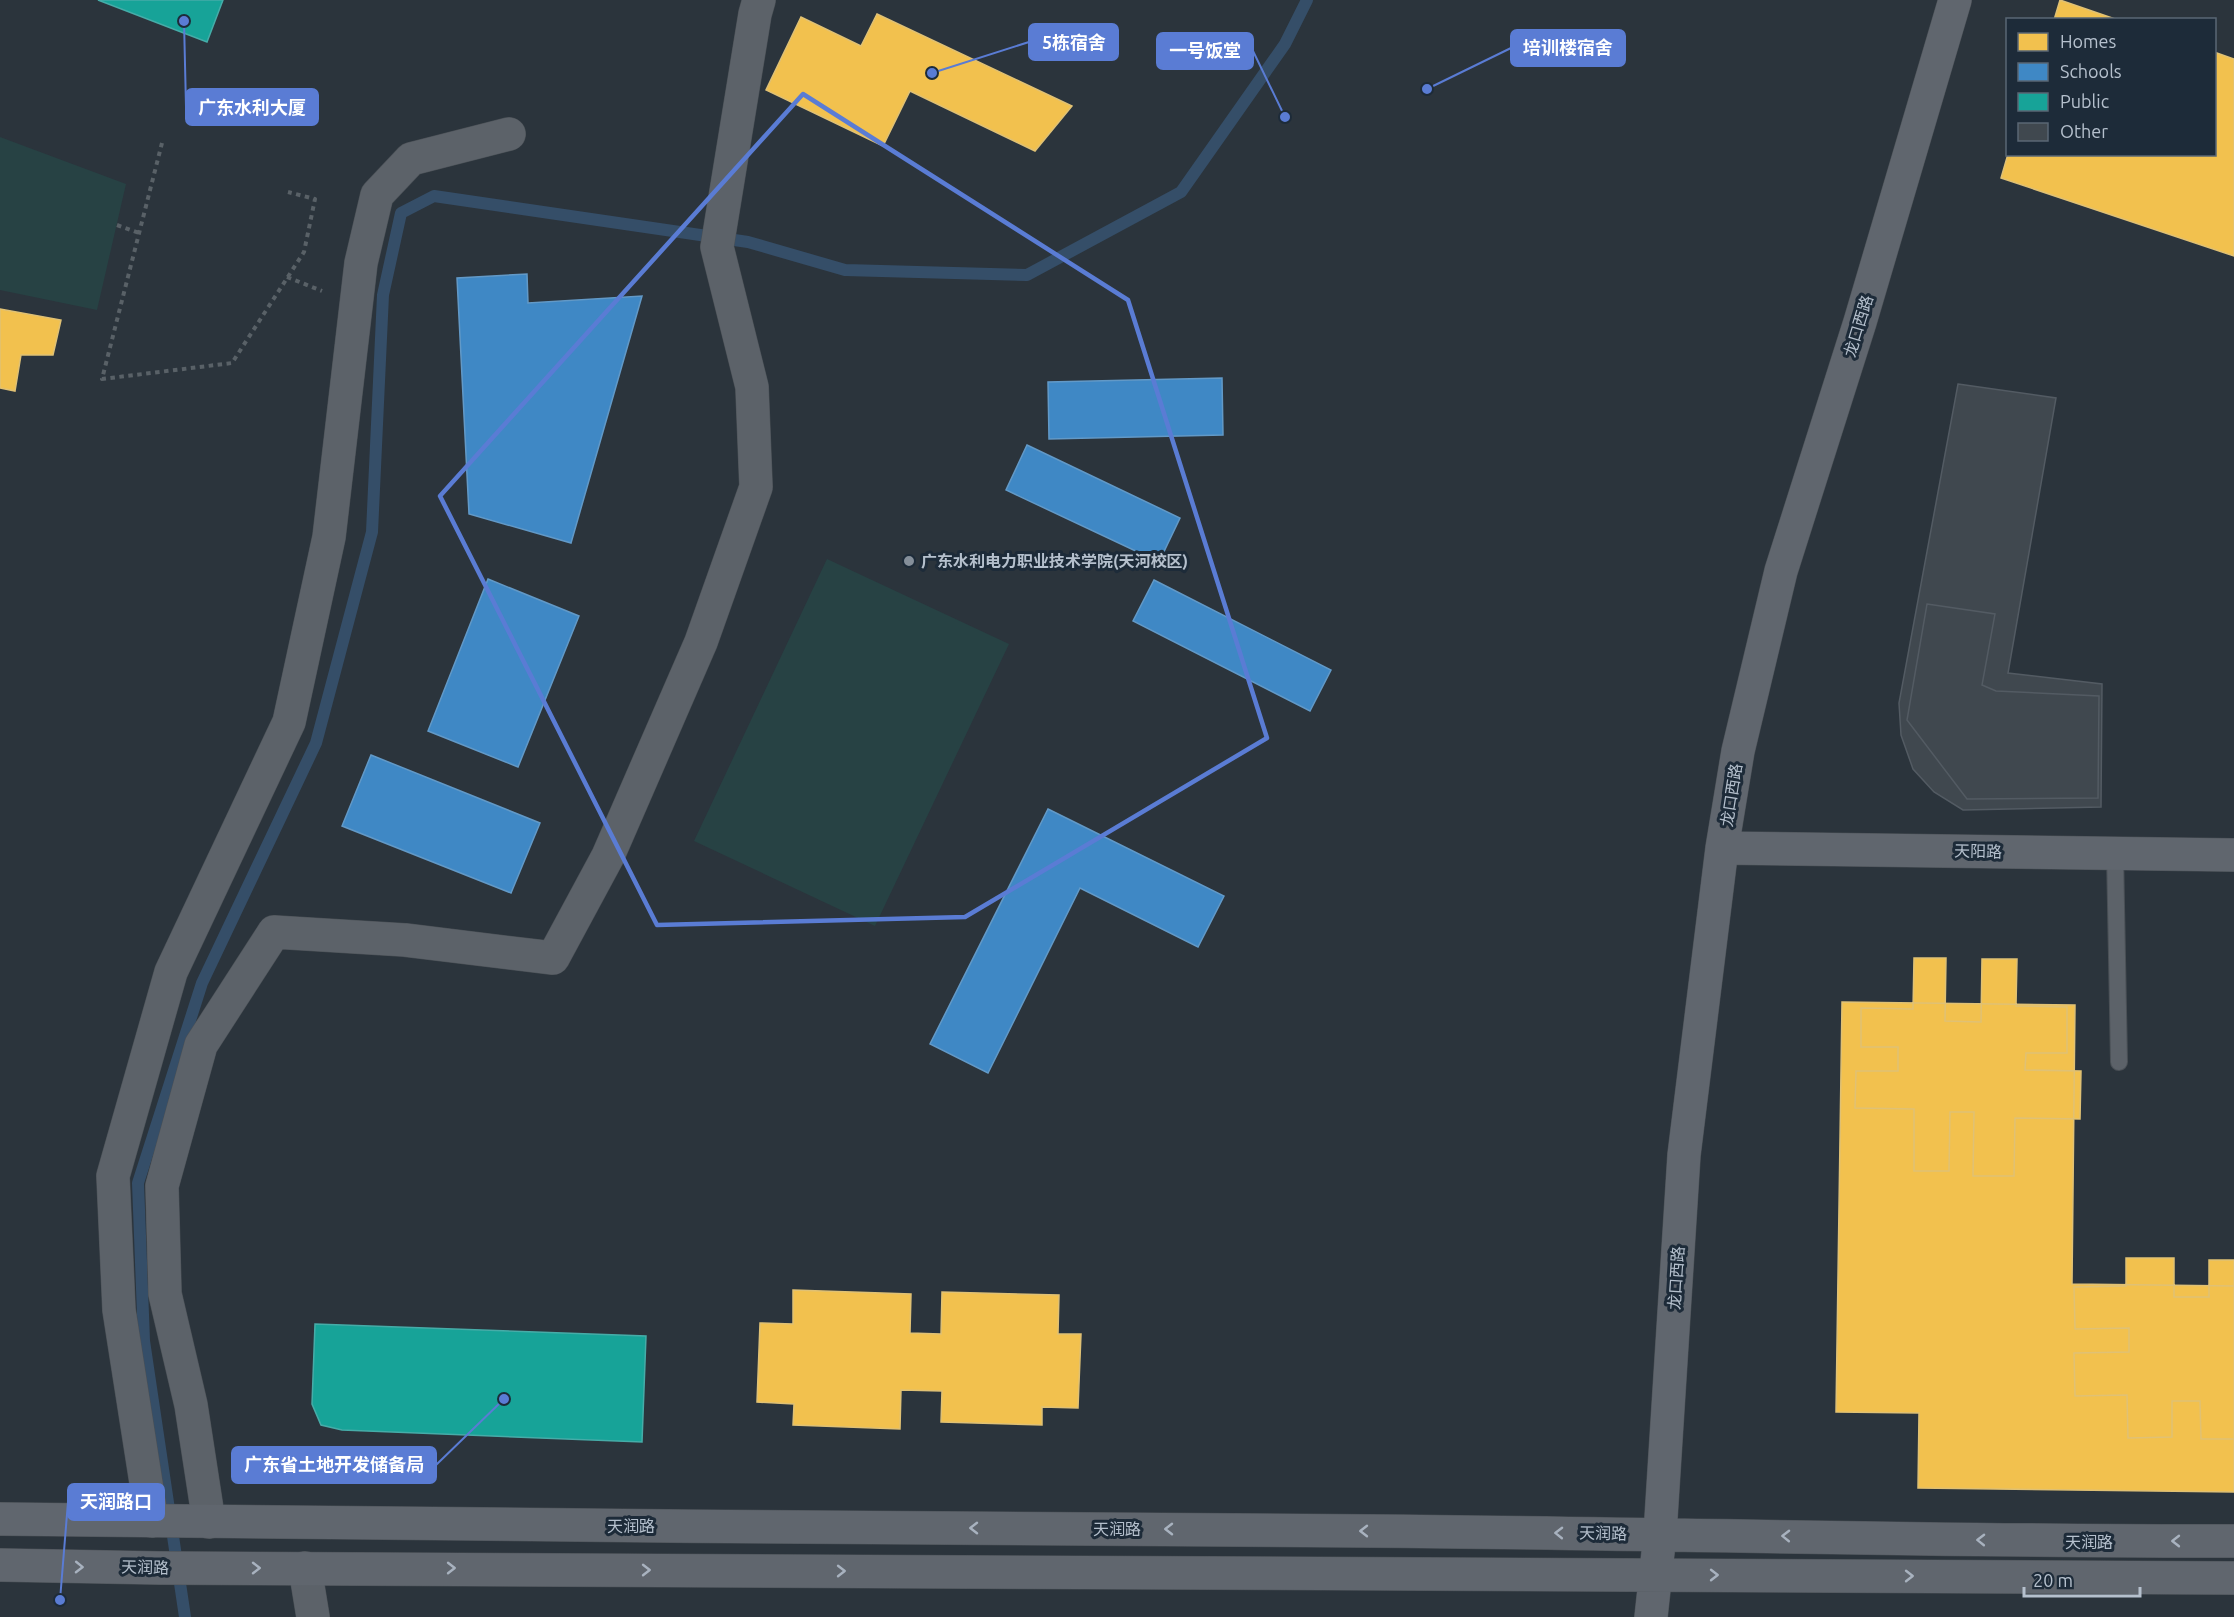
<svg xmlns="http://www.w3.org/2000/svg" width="2234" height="1617" font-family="Ubuntu,'Noto Sans SC',sans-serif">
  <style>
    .green { fill: #274244 }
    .homes { fill: #f2c14e; stroke: #e0c174; stroke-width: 1.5 }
    .schools { fill: #3f88c5; stroke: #6299c7; stroke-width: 1.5 }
    .public { fill: #17a398; stroke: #46aca8; stroke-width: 1.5 }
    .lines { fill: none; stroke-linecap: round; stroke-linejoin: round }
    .stream { stroke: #354e68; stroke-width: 12 }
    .building { fill: #40484f; stroke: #535b63; stroke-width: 1.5 }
    .lane-casing { stroke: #4a5056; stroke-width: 18 }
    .street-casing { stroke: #4a5056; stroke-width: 34 }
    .secondary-casing { stroke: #4a5056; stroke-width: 34 }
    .path { stroke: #596167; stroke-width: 4; stroke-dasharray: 4.5 4.5; stroke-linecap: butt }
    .lane { stroke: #5c6269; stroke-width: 16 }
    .street { stroke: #5c6269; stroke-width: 33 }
    .secondary { stroke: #60666e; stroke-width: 33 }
    .oneway { stroke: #a8b2bf }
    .marked { fill: none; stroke: #5a7cd4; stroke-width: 4.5; stroke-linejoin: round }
    .poi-dot { fill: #858f9a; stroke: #1d2b39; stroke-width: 2 }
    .labels { text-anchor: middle; stroke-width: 6; stroke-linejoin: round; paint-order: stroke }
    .street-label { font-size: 16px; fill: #b5c0cd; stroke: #1d2b39 }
    .poi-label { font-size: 16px; font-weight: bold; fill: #b5c0cd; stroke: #1d2b39; text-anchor: start }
    .leader { fill: none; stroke: #5a7cd4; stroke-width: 2 }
    .callout-dot { fill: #5a7cd4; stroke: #1d2b39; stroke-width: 2 }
    .callout { fill: #5a7cd4; stroke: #5a7cd4; stroke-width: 2 }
    .callout-label { font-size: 18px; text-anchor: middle; font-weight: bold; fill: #fff }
  </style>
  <rect width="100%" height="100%" fill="#2b343c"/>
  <path class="green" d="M0,137L126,184L97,310L0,290Z
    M827,559L1009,644L875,926L694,841Z"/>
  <path class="homes" d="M2060,0L2118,20H2054Z
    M877,14L1072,106L1035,151L910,91L883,146L766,90L801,17L861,46Z
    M2214,52L2234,59V256L2001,178L2008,154H2214Z
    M0,309L61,320L53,355H21L15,391L0,388Z
    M1914,958H1946L1945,1021L1981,1022L1982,959H2017L2016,1006L2067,1007V1053H2026L2025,1070L2081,1071L2080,1119L2015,1118L2014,1176H1973L1974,1112H1950L1949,1171H1914V1109L1855,1108L1856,1071H1898V1047H1861V1008L1913,1009Z
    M1842,1002L2075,1005L2072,1284L2234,1286V1492L1918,1488L1919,1413L1836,1412Z
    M2126,1258H2174V1297H2209V1260H2234V1439H2201L2200,1401H2172V1437L2128,1438L2127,1395L2075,1396L2074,1353L2129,1352V1328L2075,1329L2074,1287L2126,1286Z
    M793,1290L911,1294L910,1333L941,1334L942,1292L1059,1295L1058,1334H1081L1078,1408L1042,1407V1425L941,1422L942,1391L901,1390L900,1429L793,1425L794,1404L757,1402L760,1323L793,1324Z"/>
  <path class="schools" d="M527,274L528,303L642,296L571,543L469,514L457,278Z
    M1222,378L1223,435L1049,439L1048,382Z
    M1027,445L1180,518L1159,562L1006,490Z
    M488,579L579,616L518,767L428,731Z
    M1154,580L1331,670L1310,711L1133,621Z
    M371,755L540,823L511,893L342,826Z
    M1048,809L1224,896L1198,947L1080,888L988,1073L930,1044Z"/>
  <path class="public" d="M98,0H223L207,42Z
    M315,1324L646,1336L642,1442L342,1430L321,1425L312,1404Z"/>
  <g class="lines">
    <path class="stream" d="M185,1617L144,1341L138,1183L202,983L316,743L372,532L383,295L401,213L434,196L748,242L845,270L1027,275L1181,192L1285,44L1307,0"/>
  </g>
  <path class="building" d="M1958,384L2056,398L2008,673L2102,684L2101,807L1963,810L1934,792L1913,769L1901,735L1899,703Z
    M1927,604L1995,614L1982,685L1996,691L2099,696L2098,798L1967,799L1907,720Z"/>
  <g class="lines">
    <defs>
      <path id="lane" d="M2115,853L2119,1062"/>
      <path id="street" d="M152,1521L119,1310L113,1176L171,972L289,722L329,537L361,263L377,195L411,159L509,134
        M209,1522L191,1405L165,1294L162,1186L201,1045L274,932L405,940L553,958L608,856L701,642L756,487L752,387L717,247L755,14L759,0
        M305,1568L313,1617"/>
      <path id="secondary" d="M1722,848L2234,855
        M0,1519C457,1526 913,1527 1370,1531C1658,1533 1946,1542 2234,1541
        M0,1565L160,1568L2234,1578
        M1651,1617L1660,1534L1684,1155L1722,848L1738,751L1781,571L1860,322L1955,0"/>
    </defs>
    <use href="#lane" class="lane-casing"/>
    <use href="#street" class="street-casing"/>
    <use href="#secondary" class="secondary-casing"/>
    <path class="path" d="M162,143L102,379L232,363L304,252L315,199L288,192
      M117,225L139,233
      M287,277L322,291"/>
    <use href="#lane" class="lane"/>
    <use href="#street" class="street"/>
    <use href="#secondary" class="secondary"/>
  </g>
  <defs><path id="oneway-chevron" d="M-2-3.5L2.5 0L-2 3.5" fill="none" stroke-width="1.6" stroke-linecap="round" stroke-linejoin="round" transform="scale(1.5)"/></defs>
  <g class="oneway">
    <use href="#oneway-chevron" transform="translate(974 1528) rotate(-180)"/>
    <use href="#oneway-chevron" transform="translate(1169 1529) rotate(-180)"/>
    <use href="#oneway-chevron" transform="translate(1364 1531) rotate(-180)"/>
    <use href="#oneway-chevron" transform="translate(1559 1533) rotate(-179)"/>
    <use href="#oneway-chevron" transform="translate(1786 1536) rotate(-179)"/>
    <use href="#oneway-chevron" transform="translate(1981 1540) rotate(-179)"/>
    <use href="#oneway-chevron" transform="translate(2176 1541) rotate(180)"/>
    <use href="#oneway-chevron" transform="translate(79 1567) rotate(1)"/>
    <use href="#oneway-chevron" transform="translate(256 1568)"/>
    <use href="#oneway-chevron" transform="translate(451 1568)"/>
    <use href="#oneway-chevron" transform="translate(646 1570)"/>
    <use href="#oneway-chevron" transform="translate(841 1571)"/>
    <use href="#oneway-chevron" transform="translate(1714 1575)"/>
    <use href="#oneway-chevron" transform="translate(1909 1576)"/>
  </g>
  <path class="marked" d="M803,94L1128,300L1267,738L965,917L657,925L440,496Z"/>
  <circle class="poi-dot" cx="909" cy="561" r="6"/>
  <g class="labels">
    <g class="street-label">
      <text transform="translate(1858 326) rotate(-73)" y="6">龙口西路</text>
      <text transform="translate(1731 795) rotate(-81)" y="6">龙口西路</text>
      <text transform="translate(1978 851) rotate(1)" y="6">天阳路</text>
      <text transform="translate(1676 1278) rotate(-86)" y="6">龙口西路</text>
      <text x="631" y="1532">天润路</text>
      <text x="1117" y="1535">天润路</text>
      <text transform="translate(1603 1533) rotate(1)" y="6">天润路</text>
      <text x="2089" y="1548">天润路</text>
      <text transform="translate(145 1567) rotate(1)" y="6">天润路</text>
    </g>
    <g class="poi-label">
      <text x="921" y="567">广东水利电力职业技术学院(天河校区)</text>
    </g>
  </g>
  <path class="leader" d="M932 73L1029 42M1427 89L1511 48M1285 117L1253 51M184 21L186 107M504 1399L436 1465M60 1600L68 1502"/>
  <g class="callout-dot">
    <circle cx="932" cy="73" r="6"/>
    <circle cx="1427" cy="89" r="6"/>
    <circle cx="1285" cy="117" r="6"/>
    <circle cx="184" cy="21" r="6"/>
    <circle cx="504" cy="1399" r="6"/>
    <circle cx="60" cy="1600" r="6"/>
  </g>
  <g class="callout">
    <rect x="1029" y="24" width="89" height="36" rx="6"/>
    <rect x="1511" y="30" width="114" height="36" rx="6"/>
    <rect x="1157" y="33" width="96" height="36" rx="6"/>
    <rect x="186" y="89" width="132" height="36" rx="6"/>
    <rect x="232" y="1447" width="204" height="36" rx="6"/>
    <rect x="68" y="1484" width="96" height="36" rx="6"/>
  </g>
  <g class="callout-label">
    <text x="1074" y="49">5栋宿舍</text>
    <text x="1568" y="54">培训楼宿舍</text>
    <text x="1205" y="57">一号饭堂</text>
    <text x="252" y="114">广东水利大厦</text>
    <text x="334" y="1471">广东省土地开发储备局</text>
    <text x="116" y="1508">天润路口</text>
  </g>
  <rect x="2006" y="18" width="210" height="138" fill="#1d2b39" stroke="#5a6774" stroke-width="1.5"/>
  <rect x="2018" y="33" width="30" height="18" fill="#f2c14e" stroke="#5a6774" stroke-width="1.5"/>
  <text x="2060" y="48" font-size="18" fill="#b5c0cd">Homes</text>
  <rect x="2018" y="63" width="30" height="18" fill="#3f88c5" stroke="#5a6774" stroke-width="1.5"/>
  <text x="2060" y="78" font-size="18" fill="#b5c0cd">Schools</text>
  <rect x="2018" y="93" width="30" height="18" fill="#17a398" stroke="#5a6774" stroke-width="1.5"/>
  <text x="2060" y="108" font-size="18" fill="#b5c0cd">Public</text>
  <rect x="2018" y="123" width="30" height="18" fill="#40484f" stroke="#5a6774" stroke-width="1.5"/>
  <text x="2060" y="138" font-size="18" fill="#b5c0cd">Other</text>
  <path d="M2024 1587v9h116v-9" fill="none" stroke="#b5c0cd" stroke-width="3"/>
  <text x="2033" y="1587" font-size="18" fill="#b5c0cd" stroke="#1d2b39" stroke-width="4.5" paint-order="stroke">20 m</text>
</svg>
